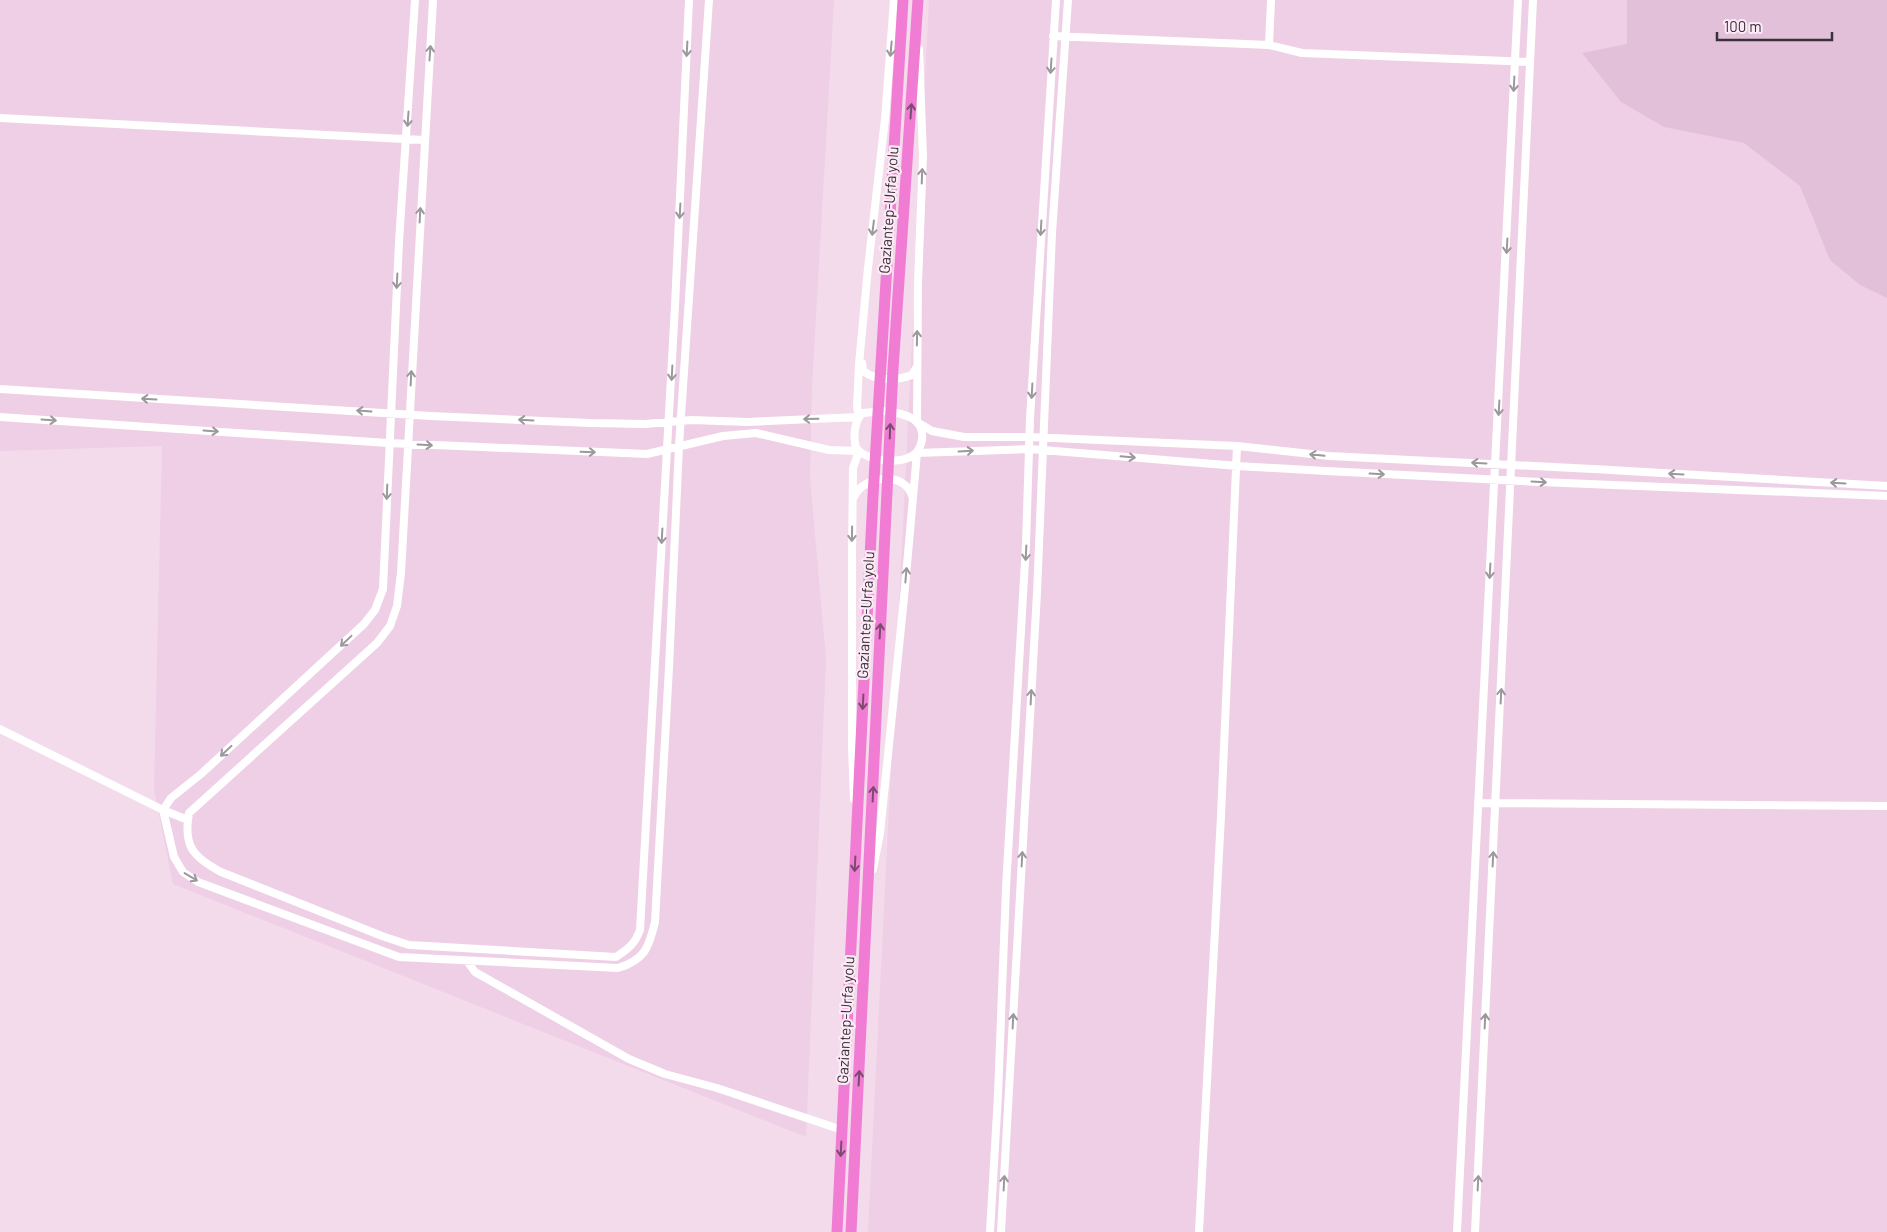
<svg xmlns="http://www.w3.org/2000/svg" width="1887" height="1232" font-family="Barlow,sans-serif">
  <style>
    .built { fill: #eecfe5 }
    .green { fill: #e3c0d9 }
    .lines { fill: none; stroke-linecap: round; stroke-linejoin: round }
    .minor { stroke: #fff; stroke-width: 8 }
    .highway { stroke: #f07cd4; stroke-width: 11 }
    .oneway { stroke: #9c989c }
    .oneway2 { stroke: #7a4b6f }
    .labels { text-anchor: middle; stroke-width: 4.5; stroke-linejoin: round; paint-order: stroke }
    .street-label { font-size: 15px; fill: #3a3138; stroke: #fdeaf7 }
  </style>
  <rect width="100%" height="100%" fill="#f3dbeb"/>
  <path class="built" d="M0,0H834L812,387L810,478L826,659L806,1137L173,884L154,790L162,446L0,451Z
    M929,0H1887V1232H868Z"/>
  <path class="green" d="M1627,0H1887V298L1860,285L1830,260L1800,186L1744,143L1664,127L1621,102L1582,53L1627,44Z"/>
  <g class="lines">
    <path class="minor" d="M415,0L399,242L383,589L375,610L364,624L201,774L171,798L163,810L174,857L183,872L198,882L399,957L618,968C645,960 649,947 655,922L669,667L679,446L709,0
      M433,0L401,573L397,606L390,626L377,643L189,813C183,846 193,857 221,872L382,936L409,945L616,957C628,949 635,944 640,930L675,306L689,0
      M1053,36L1269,45L1302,53L1530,62
      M1269,45L1271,0
      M919,49L923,156L918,283L917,422L932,431L964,437H1030L1237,446L1329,456L1593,469L1887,486
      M0,118L424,140
      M862,363L863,371C878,382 895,381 912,375L916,368
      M0,389L431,416L590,423L645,424L692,420L747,422L859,417L857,407L859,364L868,268L885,119L894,0
      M887,411C904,414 925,418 922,440C921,445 919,450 915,454C901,465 868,462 856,448C853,435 854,423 862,413Z
      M0,417L388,443L647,454L723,436L756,433L829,450L859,451L853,468L852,554V748L854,799
      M854,497C863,475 905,471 912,496
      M0,729L163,810L188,820
      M1478,803L1887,806
      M873,869L880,833L904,598L917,453L1030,449L1238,466L1326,471L1540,482L1887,496
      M467,961L475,972L629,1059L665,1074L717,1088L842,1130
      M990,1232L998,1095L1006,888L1026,544L1030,418L1056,0
      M1001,1232L1037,593L1052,233L1068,0
      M1199,1232L1221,816L1237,446
      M1457,1232L1518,0
      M1475,1232L1533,0"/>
    <path class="highway" d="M837,1232L873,496L903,0
      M851,1232L893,369L918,0"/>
  </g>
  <defs><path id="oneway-shaft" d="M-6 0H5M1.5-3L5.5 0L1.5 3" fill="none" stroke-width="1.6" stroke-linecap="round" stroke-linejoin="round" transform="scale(1.25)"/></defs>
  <g class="oneway">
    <use href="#oneway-shaft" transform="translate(687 49) rotate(93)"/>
    <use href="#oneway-shaft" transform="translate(891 49) rotate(95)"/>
    <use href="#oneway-shaft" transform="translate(430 53) rotate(-86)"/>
    <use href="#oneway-shaft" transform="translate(1051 66) rotate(94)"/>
    <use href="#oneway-shaft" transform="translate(1514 84) rotate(93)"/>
    <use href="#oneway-shaft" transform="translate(408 119) rotate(94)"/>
    <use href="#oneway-shaft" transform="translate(922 176) rotate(-88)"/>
    <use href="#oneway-shaft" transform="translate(680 211) rotate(93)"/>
    <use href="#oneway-shaft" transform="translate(420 215) rotate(-87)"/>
    <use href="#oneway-shaft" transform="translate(873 228) rotate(97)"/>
    <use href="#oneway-shaft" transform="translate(1041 228) rotate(93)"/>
    <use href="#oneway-shaft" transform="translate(1507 246) rotate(93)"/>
    <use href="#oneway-shaft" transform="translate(397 281) rotate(93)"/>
    <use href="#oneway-shaft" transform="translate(917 338) rotate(-89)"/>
    <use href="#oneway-shaft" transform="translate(672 373) rotate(93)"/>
    <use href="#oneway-shaft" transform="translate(411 378) rotate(-87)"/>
    <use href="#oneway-shaft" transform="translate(1032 391) rotate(93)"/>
    <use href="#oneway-shaft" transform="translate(149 399) rotate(-177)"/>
    <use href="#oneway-shaft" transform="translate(1499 408) rotate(93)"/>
    <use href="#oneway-shaft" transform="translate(364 411) rotate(-176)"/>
    <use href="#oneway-shaft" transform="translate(811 419) rotate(179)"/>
    <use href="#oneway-shaft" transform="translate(49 420) rotate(4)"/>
    <use href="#oneway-shaft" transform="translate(526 420) rotate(-177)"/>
    <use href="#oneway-shaft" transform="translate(211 431) rotate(4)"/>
    <use href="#oneway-shaft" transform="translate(425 445) rotate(3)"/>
    <use href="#oneway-shaft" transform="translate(966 451) rotate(-3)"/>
    <use href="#oneway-shaft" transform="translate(588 452) rotate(2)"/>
    <use href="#oneway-shaft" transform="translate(1317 455) rotate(-174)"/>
    <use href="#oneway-shaft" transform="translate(1128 457) rotate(5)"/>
    <use href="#oneway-shaft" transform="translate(1479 463) rotate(-177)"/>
    <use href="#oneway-shaft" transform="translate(1377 474) rotate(3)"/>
    <use href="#oneway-shaft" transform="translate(1676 474) rotate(-177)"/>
    <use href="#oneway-shaft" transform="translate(1539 482) rotate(3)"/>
    <use href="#oneway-shaft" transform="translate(1838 483) rotate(-177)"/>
    <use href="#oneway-shaft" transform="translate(387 492) rotate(92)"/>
    <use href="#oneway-shaft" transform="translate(852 534) rotate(91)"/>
    <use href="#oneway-shaft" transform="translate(662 536) rotate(93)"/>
    <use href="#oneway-shaft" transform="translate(1026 553) rotate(93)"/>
    <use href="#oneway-shaft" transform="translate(1490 571) rotate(93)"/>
    <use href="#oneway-shaft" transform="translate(906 575) rotate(-85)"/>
    <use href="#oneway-shaft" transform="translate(346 641) rotate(137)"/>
    <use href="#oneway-shaft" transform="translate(1501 696) rotate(-87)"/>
    <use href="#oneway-shaft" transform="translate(1031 697) rotate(-87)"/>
    <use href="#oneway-shaft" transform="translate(226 751) rotate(137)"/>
    <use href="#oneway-shaft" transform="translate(1022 859) rotate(-87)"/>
    <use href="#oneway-shaft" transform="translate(1493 859) rotate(-87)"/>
    <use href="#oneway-shaft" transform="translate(191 877) rotate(31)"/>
    <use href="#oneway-shaft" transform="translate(1013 1021) rotate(-87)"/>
    <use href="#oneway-shaft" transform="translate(1485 1021) rotate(-87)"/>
    <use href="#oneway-shaft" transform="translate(1004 1183) rotate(-87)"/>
    <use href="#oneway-shaft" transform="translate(1478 1183) rotate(-87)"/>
  </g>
  <g class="oneway2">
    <use href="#oneway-shaft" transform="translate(911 111) rotate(-86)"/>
    <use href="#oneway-shaft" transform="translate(890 431) rotate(-88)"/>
    <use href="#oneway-shaft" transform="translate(880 631) rotate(-87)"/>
    <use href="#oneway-shaft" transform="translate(863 702) rotate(93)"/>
    <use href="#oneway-shaft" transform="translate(873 794) rotate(-87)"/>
    <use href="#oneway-shaft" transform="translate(855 864) rotate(93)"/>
    <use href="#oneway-shaft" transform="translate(859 1078) rotate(-87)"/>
    <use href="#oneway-shaft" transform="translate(841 1149) rotate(93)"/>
  </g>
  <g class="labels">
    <g class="street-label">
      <text transform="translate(889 210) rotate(-86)" y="5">Gaziantep-Urfa yolu</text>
      <text transform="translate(866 615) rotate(-87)" y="5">Gaziantep-Urfa yolu</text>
      <text transform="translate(846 1020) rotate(-87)" y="5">Gaziantep-Urfa yolu</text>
    </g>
  </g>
  <path d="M1717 32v8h115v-8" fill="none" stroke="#3a3138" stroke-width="2.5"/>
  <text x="1724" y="32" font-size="15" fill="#3a3138" stroke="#fdeaf7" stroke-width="4" paint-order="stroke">100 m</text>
</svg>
